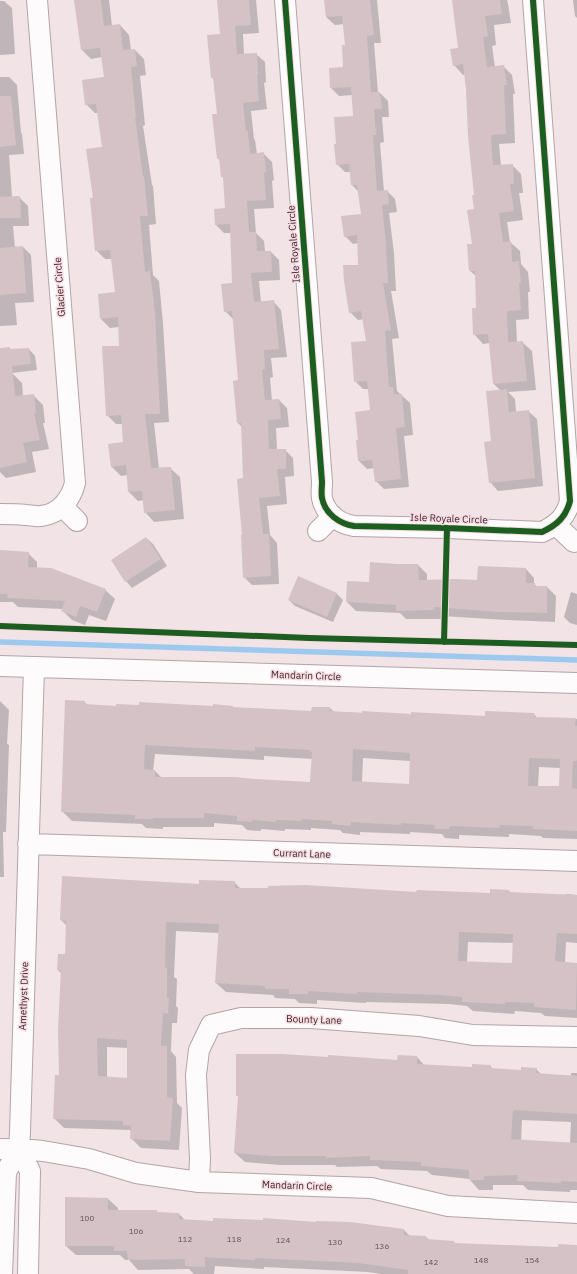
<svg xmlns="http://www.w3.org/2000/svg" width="577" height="1274" font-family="'IBM Plex Sans',sans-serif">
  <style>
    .shadow { fill: #0003; fill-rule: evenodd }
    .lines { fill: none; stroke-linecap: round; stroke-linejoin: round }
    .stream { stroke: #9ec9ee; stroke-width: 5.5 }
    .building { fill: #d4c2c7; fill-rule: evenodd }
    .minor-casing { stroke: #b4a4a8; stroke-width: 22 }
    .minor { stroke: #fdfbfb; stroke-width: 20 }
    .cycleway-casing { stroke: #f7dde3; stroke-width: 8 }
    .cycleway { stroke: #1b5e20; stroke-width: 6 }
    .labels { text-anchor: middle; stroke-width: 3; stroke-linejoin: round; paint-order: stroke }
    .number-label { font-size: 8px; fill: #644e54 }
    .street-label { font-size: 10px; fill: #3f272d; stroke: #f7dde3 }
  </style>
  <rect width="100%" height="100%" fill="#f1e3e6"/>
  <path class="shadow" d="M76,0H109L112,26L120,25L129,35L131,50H135L144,59L146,75L140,76L145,125L143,126L152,185L153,186L156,224L149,225L153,275L159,281L163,323L169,422L154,423L159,469L170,468L180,477L184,519L154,522L145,512L144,500L138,501L129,492L128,475L121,476L112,467L124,443L122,424H116L107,415L120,347L119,327L110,328L101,319L116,293L112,259H105L96,250L94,199L103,148L98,113H95L86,104L105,78L102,57L91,59L82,50Z
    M218,0H256L259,33L243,34L244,55L256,54L265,62L266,82L264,83L267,109L251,111L254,139L255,140L257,154L263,153L272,162L274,180L272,181L274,208L254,209L256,233L264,241L265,252H271L279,260L280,280L259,281L261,302L273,301L281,310L287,357L271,358L273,377L270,378L272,401L279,400L287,408L289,427L276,428L277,450H285L293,458L294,476L285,477L287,504L267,506L270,535L277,543L279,584L252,585L244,577L243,536L244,479L242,427L238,423L239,381L234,320L225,311L233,284L231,233H224L216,225L226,209L224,179L222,176L220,161L218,158V115L214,80L212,77L221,35Z
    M325,0H377L381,43H374L378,93H380L388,101L389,117H382L384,142L380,143L384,192L387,191L395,199L397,212L389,213L394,253L396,291H391L399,338L392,339L397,391L410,403L413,435L404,436L409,487L384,489L376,481L374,468L367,469L359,461V441L371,411L369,389H363L355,381L368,342L364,319L358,320L350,312L359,266L358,243L353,244L345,236L362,214L359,192L352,185L351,172H345L337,164L354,117L353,95L339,96L331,88L344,68L346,46L344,24L335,25L326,17Z
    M453,0H507L508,4L511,23L494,25L496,45L492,46L495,67L503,66L512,75L515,94H513L515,143L499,144L501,166L512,165L521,174L523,193H519L523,220L507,222L510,242L520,251L521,264L528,272L530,292H528L529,319L516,320L517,342H522L532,351L536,390L508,392L515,399L516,412L528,411L537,419L543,486L498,491L490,482L492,442L501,391L494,384L490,343L483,344L474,334L477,309L476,276L470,271L473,245L475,196L465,74L463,75L454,65L459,49Z
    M573,0H577V18L575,16Z
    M0,1H4L12,8L15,54L0,55Z
    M0,77H9L17,85L21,133L22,134L24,154L9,155L12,197H19L28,206L29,226H13L15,248L23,247L31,255L34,302L15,303L17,325L0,326Z
    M29,349L35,356L37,370L12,373L22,383L23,396L33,395L43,405L45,423H43L49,449L32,452L36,472L6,478L0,472V375L5,366Z
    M146,538L153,544L167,566L132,588L126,581L112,560Z
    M0,551L28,553L37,562V568L105,590L115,599L106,621L89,615L85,625L72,620L63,611V609L18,607L13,602H0Z
    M418,565L427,574V581L478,582L526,569L534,578V584L538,587H547L556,596L555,622L506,620L442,616V619H406L400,613L356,611L347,602L370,583Z
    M571,592L577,594V625L570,623L564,617Z
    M336,593L343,600L333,622L295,606L289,600Z
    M0,701L9,710L7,744L9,745L6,832H3L4,877H0Z
    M84,702L88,705L117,707L234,708L312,712L330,708L334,712L486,717L534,714L537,718L577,719V839L543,838L541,836L509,834V837L459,835V839L445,838L442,834L410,832V834L360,832V835L343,833L340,830L311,828V830L285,829V831L261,829V831L247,830L242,825L214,823V827H163V829L146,828L142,824L72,821L62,811ZM155,754L264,760V756L313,759L311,783L162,778L155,771H153ZM363,758L410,761V785L362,783ZM539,767L560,768V787H538Z
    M234,882L241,889L491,894L509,891L511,893L566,896V894L577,895V943L566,942L565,963L577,964V1018L545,1016L541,1013L515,1011L514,1014L473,1011L467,1006L449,1004L366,1002V1003L317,1000V1004L299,1003L295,999L275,998L273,995L226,992L216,983L219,933L176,931L174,977L177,979L176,1006L178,1008L177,1023H172L171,1051L176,1057L177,1103L182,1108L179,1150L141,1148L131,1138V1132L130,1130L64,1128L54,1118L60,1076L61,973L58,970L66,955L67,926L61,920L200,885ZM468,942L514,943L513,965L467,962ZM107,1047L128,1048V1079L107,1078Z
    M417,1057L425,1066L473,1068L490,1066L493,1069L522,1071L536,1069L542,1075L571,1076V1073H577V1190H570V1192L528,1190L523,1185H493V1190H479L470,1180V1179L432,1175L427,1171L381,1169L377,1166L337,1167L335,1165H280L245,1162L235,1153L239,1097L237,1095ZM522,1120L571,1122L570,1143L521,1141Z
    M108,1199L118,1208V1211H157L158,1213L179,1214L185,1220L404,1230L410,1236L426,1237L429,1240L454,1242L456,1244L559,1248L577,1247V1274H382L368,1272L264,1267V1269L215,1266L214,1274H194L189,1269L138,1270L129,1260H125L120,1255H76L66,1246Z"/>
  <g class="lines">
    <path class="stream" d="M0,642L577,660"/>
  </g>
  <path class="building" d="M74,0H101L104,26L120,24L123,50L135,49L137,66L131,67L136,117H135L143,176H144L148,216H140L145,272L150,271L155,313L160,414H145L151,468L171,467L175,510L144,513L142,491L128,492L126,465L111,467L108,444L123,442L121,415L106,416L102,346H119L118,317L100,319L98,294L115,292L110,250L95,251L90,198H93L86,149L102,147L96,104L85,105L82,80L104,77L100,48L81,50Z
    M217,0H249L251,25L235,26L237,54L257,53L258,74L257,75L259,101L243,103L246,131H248L250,154L264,152L266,172L264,173L266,200L247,201L249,232H256L257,251H271L272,272L251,273L254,302L274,300L279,349L264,350L265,369L262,370L265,400L279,399L281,419L268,420L269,449H286V469H277L280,496L259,498L263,534H269L271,576L243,578L241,535H242L237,479L243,478L241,423H237L233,381L238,380L232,311L224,312L221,284L232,283L230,224L215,225L214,209L225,208L223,177H221L219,158L217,159L212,114H217L213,78H211L207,35L220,34Z
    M324,0H370L374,35L367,36L371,92H380L382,109H374L376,135H373L377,191L388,190L389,204L382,205L386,244L388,283H383L391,330L385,331L389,387H393L394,394H402L405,427L396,428L401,479L375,482L372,460L358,461L356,440H358L355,412L370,410L367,381L354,382L351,342L366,341L361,311L349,313L344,281L343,265H358L357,235L344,237L341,216L361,214L357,185H351L349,164L336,165L334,144H336L334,117L353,116L351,87L330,88L329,68L343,67L342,45H345L342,16L326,17Z
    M452,0H500L502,14L485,16L488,36L483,37L487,67L504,65L507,85H504L506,134L491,135L493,165L513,164L514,184H510L514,211L499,213L503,242L511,241L512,262L519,261L521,283H519L521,310L507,311L508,342L523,341L527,381L493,384L488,334L473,335L472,308H476L475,271H469L467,244H472L467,210L474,209L472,195H474L468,136L466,89L463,64L453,66L450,49L458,48Z
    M0,96H11L16,145L0,147Z
    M20,196L21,218H0V197Z
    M23,246L26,293L0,295V248Z
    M10,347V349L29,348L31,364L12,366L15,396L34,394L36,413H34L40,440L23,443L27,462L0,468V348Z
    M507,389L509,412L529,410L535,478L489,483L484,442L491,441L486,391Z
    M146,537L161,559L125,582L111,560Z
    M0,550L29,552L28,567L51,568L106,589L97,612L80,606L76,617L61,611L65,601L7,598L8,594H0Z
    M370,562L396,564H418L419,580L457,579L477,580L478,566L526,568V583H535V586H547V613L497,612L434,607V610L396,611V605L346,602L347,581L369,582Z
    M298,576L337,593L327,617L288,600Z
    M65,700L85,701V704L116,706V704L139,705V702L213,706V704L233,706V707L311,711L312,707H330V711L362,713V711L411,714V712L485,716V711L534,713V717L576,718L575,725L577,726V760L576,761H573L572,788L577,789V831L533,829V826L500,825L499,828L450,826L449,829H434L435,825L401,823V825L351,822L350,826L332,824V821L302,819V821L276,820V822L252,820V822L237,821V816L204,813V818H153V819H135V815L61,812ZM145,745L255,751V747L310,750V752H312L310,782L255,779L235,777H155V770L144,769ZM353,749L410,753L409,784L352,781ZM529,758L560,759L559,786H528Z
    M62,876L199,884V880L235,881V888H268V886L306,885L416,892L417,890L490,893V889L509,890V892L577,895V934L557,933L555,961L577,963L576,1010L534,1007V1003L505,1002V1004L462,1002V997L439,995L357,992V994L308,991V994H289V989H265V986L215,983L219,924L166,922L165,968H167V998H169L168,1014L163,1013L161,1046H167V1097L173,1098L170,1141L130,1139L131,1126L123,1125V1121L53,1119L55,1075H59L58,1030L61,970H57L58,954H65L66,921L60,920ZM459,932L513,934L512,963L458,961ZM97,1038L127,1040V1078L98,1076Z
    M236,1054H283L328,1057V1055L397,1060L398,1055L417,1056V1064L472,1067V1064L491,1065L490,1068L521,1070V1067L537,1068L536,1073L577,1076V1114L513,1110L511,1139L577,1143V1182L561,1181V1183L517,1181L518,1175L484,1176V1180H469V1170L421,1166V1162L370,1160V1156L326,1158V1156H270L234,1153L238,1096H236Z
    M65,1197L108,1198V1210H157V1212L179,1213V1219L213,1221V1218L263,1220V1218L316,1222V1221L350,1222L404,1229V1235L426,1236V1239L454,1241V1243L558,1247V1244L577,1245V1274H408V1270L358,1263L255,1258V1260L205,1257V1267L185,1266V1259L128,1260L127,1251H114V1246H65Z"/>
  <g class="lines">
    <defs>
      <path id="minor" d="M285,0L322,482C322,487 321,493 322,498C325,514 340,524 354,526L447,528L542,532C557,525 566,517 570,501L533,0
        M62,506L77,521
        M0,514C8,514 17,514 26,515C31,515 36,517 41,516C60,514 71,499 75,483L37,0
        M556,525L574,542
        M318,531L333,516
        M0,666L577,683
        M28,844L577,861
        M0,1149H19L43,1151L89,1159L136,1173L199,1182L371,1188L448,1206L577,1213
        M19,1149L30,1171L28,1274
        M199,1182L200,1159L196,1075L199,1050L211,1025L241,1018H311L419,1026L473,1035L577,1037
        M2,1274L6,1172L19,1149L20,1132L34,667"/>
    </defs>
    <use href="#minor" class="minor-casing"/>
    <use href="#minor" class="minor"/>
    <defs>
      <path id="cycleway" d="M285,0L322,482C322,487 321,493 322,498C325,514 340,524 354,526L447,528L542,532C557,525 566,517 570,501L533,0
        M0,626L309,638L577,645
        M444,642L447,528"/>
    </defs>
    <use href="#cycleway" class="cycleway-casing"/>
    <use href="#cycleway" class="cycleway"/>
  </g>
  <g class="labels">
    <g class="number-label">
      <text x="87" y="1221">100</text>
      <text x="136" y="1234">106</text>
      <text x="185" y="1242">112</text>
      <text x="234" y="1242">118</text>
      <text x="283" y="1243">124</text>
      <text x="335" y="1245">130</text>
      <text x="382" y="1249">136</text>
      <text x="481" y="1263">148</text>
      <text x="532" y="1263">154</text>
      <text x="431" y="1265">142</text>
    </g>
    <g class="street-label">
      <text transform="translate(293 244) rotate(-94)" y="4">Isle Royale Circle</text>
      <text transform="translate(59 287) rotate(-94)" y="4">Glacier Circle</text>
      <text transform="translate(449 518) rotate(2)" y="4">Isle Royale Circle</text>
      <text transform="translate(306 675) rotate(2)" y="4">Mandarin Circle</text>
      <text transform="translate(302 853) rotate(2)" y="4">Currant Lane</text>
      <text transform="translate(23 996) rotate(-88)" y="4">Amethyst Drive</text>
      <text transform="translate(314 1019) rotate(2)" y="4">Bounty Lane</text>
      <text transform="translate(297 1185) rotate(2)" y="4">Mandarin Circle</text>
    </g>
  </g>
</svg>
